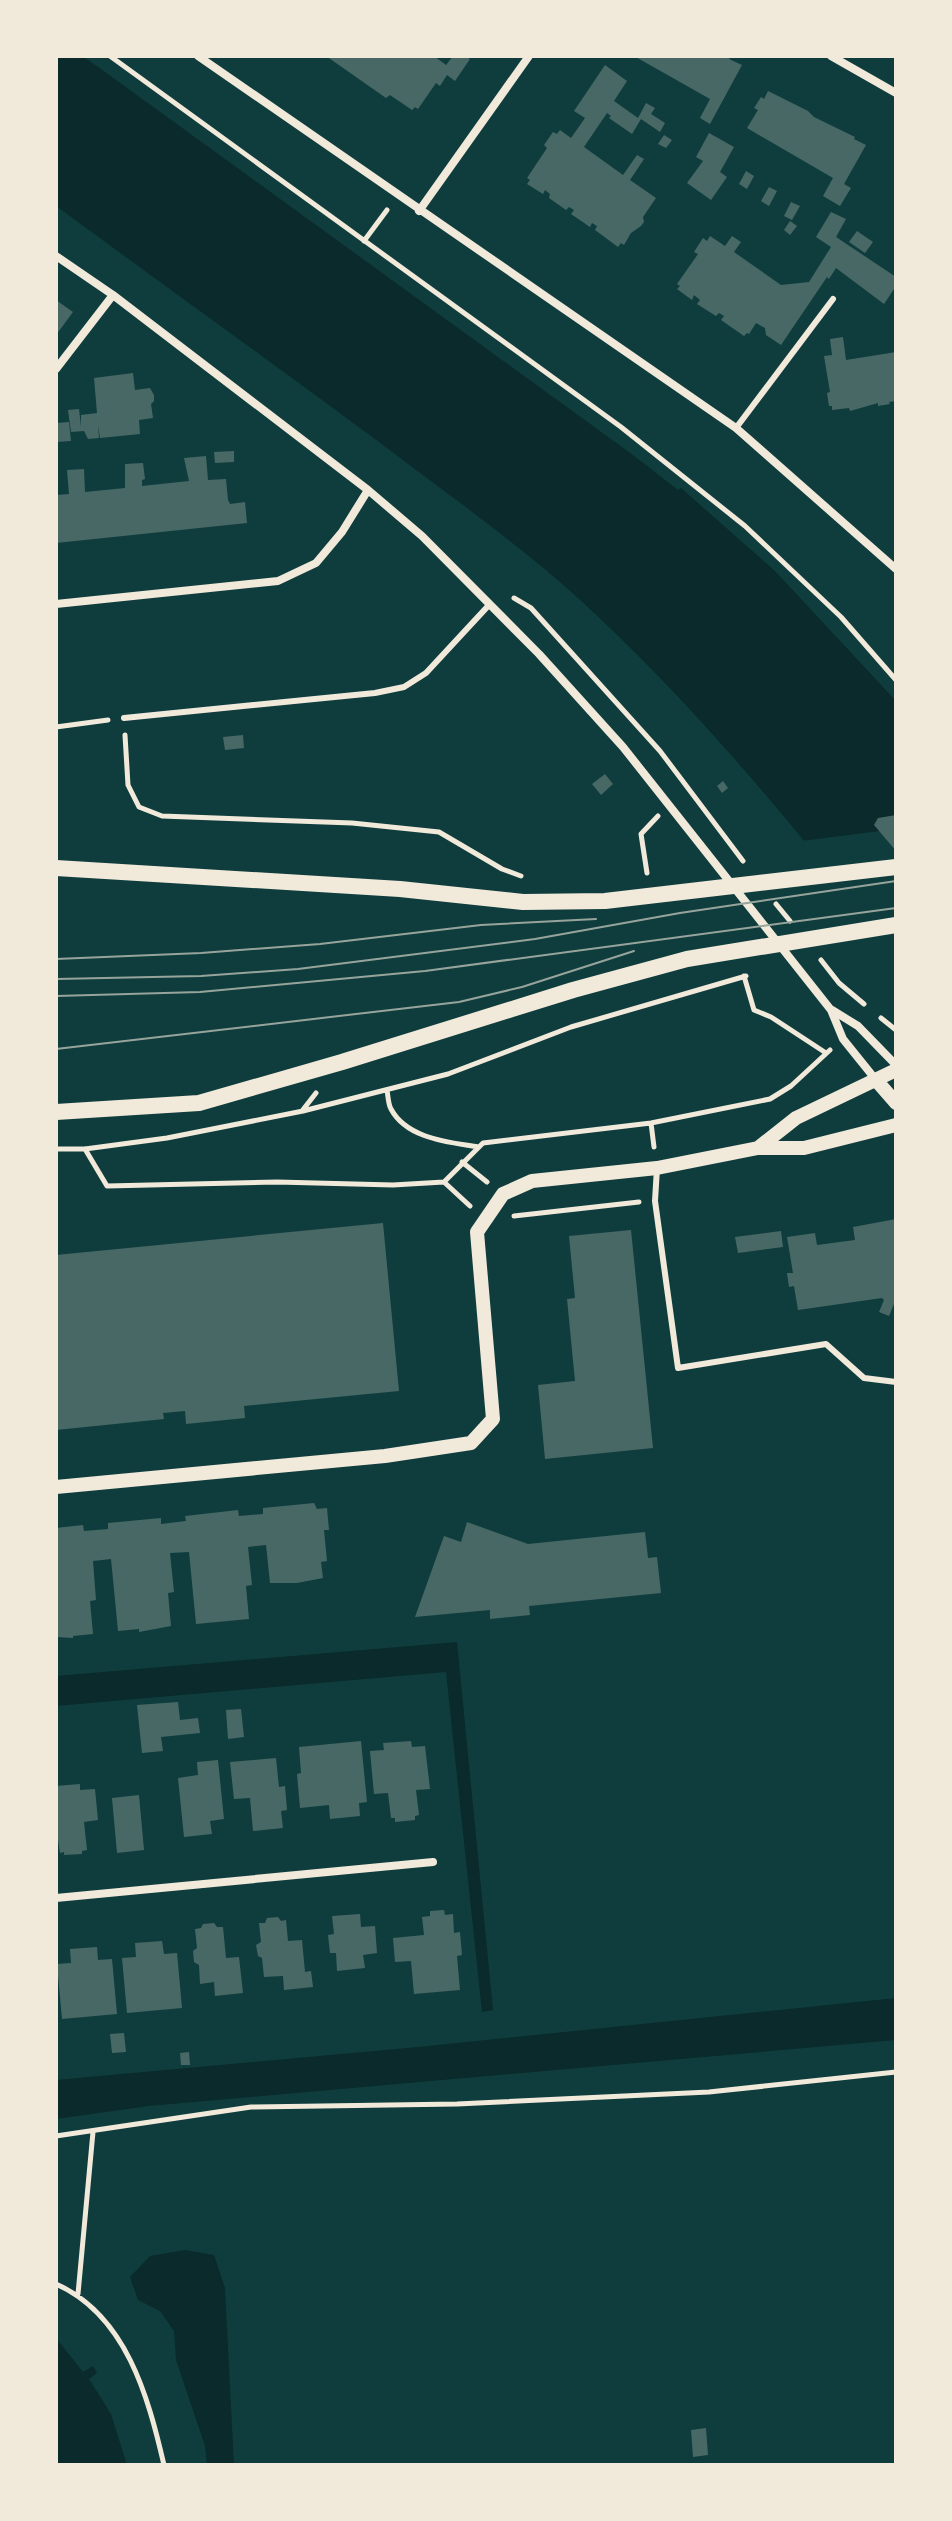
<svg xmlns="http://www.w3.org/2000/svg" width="952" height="2521" font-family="'DejaVu Sans',sans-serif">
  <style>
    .water { fill: #0a2a2b }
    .pier { fill: #0f3d3e }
    .building { fill: #486865 }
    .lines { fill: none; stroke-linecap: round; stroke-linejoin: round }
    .path { stroke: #f1e9da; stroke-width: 5 }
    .service { stroke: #f1e9da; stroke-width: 6 }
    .minor { stroke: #f1e9da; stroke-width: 8 }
    .tertiary { stroke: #f1e9da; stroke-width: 14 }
    .secondary { stroke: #f1e9da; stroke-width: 16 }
    .tram { stroke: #97a49c; stroke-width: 2 }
  </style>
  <rect width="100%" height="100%" fill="#0f3d3e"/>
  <path class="water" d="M56,56H82L101,69L633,455L678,490L681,488L775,571L896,701V957C799,831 697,707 579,599C516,542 446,493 379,442C272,363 164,285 56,206Z
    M457,1642L493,2010L482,2012L446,1672L56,1706V1676Z
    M896,1998V2040L149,2106L56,2119V2080L418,2047Z
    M185,2250L214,2255L225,2288L234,2465H207L205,2446L176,2360L174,2331L160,2311L138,2300L130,2277L150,2256Z
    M56,2338L83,2372L93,2366L97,2373L89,2379L111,2414L127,2465H56Z"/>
  <path class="pier" d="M896,829V961L801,841Z"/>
  <path class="building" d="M326,56H434L446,65L453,56H465L470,59L455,81L447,75L440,86L436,83L418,109L415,107L412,110L390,95L386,98Z
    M634,56H731L729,59L742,65L710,124L700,118L710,99Z
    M605,65L627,81L614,101L638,118L646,103L655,108L651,114L665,123L660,132L641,119L632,134L609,118L611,116L607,113L584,147L623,175L637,155L644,159L630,180L656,198L643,217L644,222L641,226L631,233L624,245L621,243L618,247L595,230L597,226L592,223L590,227L571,214L574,210L569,207L566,210L549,198L550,194L545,190L543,194L527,184L530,180L527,178L547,148L544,145L553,132L557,134L560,130L571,138L585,118L574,111Z
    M768,91L808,111L814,117L855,137L854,139L866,145L844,184L851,188L840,206L823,196L833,178L747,128L758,110L754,108L761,97L764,99Z
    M709,133L734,147L720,172L727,177L711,200L687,183L703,161L696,157Z
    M664,135L672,140L666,148L658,144Z
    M746,171L754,176L747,189L739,184Z
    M769,187L777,191L769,206L761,201Z
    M791,202L800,206L792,220L784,216Z
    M831,212L846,219L836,237L896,277V286L884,304L836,268L829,279L827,277L781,345L766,335L765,328L756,323L749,334L747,333L744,336L721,320L724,316L719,313L716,316L697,304L700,300L694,295L692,300L677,289L680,286L677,284L698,254L694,252L703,238L707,241L710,236L725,246L732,236L741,242L734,252L781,285L809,282L831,247L816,237Z
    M790,221L797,226L790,235L784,230Z
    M857,231L873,242L865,253L849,242Z
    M56,300L73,312L56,335Z
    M843,337L846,360L896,352V401L889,402L890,404L878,406V403L850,411L849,408L832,410V406H829L827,393L830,392L824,356L832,355L830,339Z
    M133,373L135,390L150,388L154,395V401L151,404L153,418L139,420L140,434L100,438L98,425L99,438L88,439L84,431L71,432L68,410L79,409L81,427V415L97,413L94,378Z
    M69,422L71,441L56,442V423Z
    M234,451V462L215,463L214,452Z
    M206,456L208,480L226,479L228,500L230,504L245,502L247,523L56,543V495L69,494L67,470L84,469L85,492L125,488V464L143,463L145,479L142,480V486L189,481L184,458Z
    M243,735L244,748L225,750L223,737Z
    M605,774L613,784L601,795L592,784Z
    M723,781L728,788L722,793L717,786Z
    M896,815V851L874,825L878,818Z
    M896,1219V1305L894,1304L889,1316L879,1312L884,1300L882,1298L798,1310L794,1286L789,1287L787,1273H793L787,1237L815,1233L817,1245L855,1240L853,1227Z
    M383,1223L399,1391L244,1406L245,1418L186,1424L185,1411L163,1413L164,1419L56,1430V1255Z
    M631,1230L653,1448L545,1459L538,1385L575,1381L567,1299L575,1298L569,1236Z
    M781,1231L783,1247L738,1253L735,1237Z
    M314,1503L317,1509L327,1508L329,1530H324L327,1561L321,1562L323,1578L297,1583H270L266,1545L248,1547L252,1585L246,1586L249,1619L196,1624L189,1552L170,1553L174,1592L168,1593L171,1626L139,1632V1629L118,1631L111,1559L93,1561L96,1600L90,1601L93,1634L73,1636V1638L56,1637V1528L83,1525L84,1531L108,1529V1523L161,1518V1524L186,1521L185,1516L238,1510L239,1516L263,1514V1508Z
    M467,1522L528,1544L645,1532L648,1558L657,1557L661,1593L529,1606L530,1615L490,1619V1610L415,1617L444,1536L461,1542Z
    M178,1702L180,1720L198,1718L200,1733L161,1737L163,1751L142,1753L137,1705Z
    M241,1709L244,1737L228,1739L226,1710Z
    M361,1741L367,1802L359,1803L360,1816L330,1819L329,1805L300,1808L297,1774L301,1773L299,1747Z
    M411,1741L412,1747L425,1746L430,1789L416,1790L419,1815L415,1816V1820L395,1822V1818H391L388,1793L374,1794L370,1751L384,1750L383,1743Z
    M276,1758L279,1787L285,1786L287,1810L281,1811L283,1828L253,1831L250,1798L234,1799L230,1762Z
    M218,1760L224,1819L210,1821L212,1834L184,1837L178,1778L198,1775L197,1762Z
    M80,1784V1790L95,1789L98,1820L84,1822L87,1850L82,1851V1854L64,1855V1852L60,1853L58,1840H56V1786Z
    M139,1795L144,1850L117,1853L112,1798Z
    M444,1910L445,1915L453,1914L454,1933L460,1932L462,1955L457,1956L460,1990L414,1994L411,1961L395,1962L393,1938L424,1935L422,1917L430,1916V1911Z
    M360,1914L361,1927L375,1926L377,1953L363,1955L365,1968L337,1971L336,1953H330L328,1935L334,1934L332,1916Z
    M278,1917L281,1921L286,1920L288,1941L302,1940L305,1972L311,1971L313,1987L284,1990L283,1976L264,1977L262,1958L258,1956L256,1945L261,1942L259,1923H265L267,1918Z
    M214,1923L217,1927H223L226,1958L239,1957L243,1993L215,1996L214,1982L200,1984L199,1965L194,1962L193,1951L197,1948L195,1929L201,1928L203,1924Z
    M162,1941L164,1954L177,1953L182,2008L127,2013L122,1958L136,1957L135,1943Z
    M97,1947L98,1960L112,1959L117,2014L62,2019L57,1964L71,1963L70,1949Z
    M124,2033L126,2052L112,2053L110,2034Z
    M189,2052L190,2065H181L180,2053Z
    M706,2428L708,2455L693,2457L691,2430Z"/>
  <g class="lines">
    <path class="path" d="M110,56L621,427L745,526L841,617L896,680
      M364,241L387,210
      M514,598L531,608L660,751L743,861
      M56,727L108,720
      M125,735L128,785L139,807L162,816L352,823L439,832L502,869L521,876
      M647,873L641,834L658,816
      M776,904L790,921
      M821,960L839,983L864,1004
      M744,976L754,1010L771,1017L826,1053
      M881,1018L896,1030
      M387,1090C388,1095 388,1104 391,1109C407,1139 449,1142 478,1147
      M302,1111L316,1093
      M651,1123L654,1147
      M56,1149H85L167,1138L303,1111L448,1074L571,1027L746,976
      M85,1149L107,1186L277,1182L393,1185L444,1182
      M462,1162L487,1182
      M444,1182L483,1143L651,1123L770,1099L791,1086L830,1050
      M444,1182L470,1206
      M514,1216L639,1202
      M56,2136L251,2107L457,2104L709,2092L896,2072
      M56,2284C126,2315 148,2396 164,2465
      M78,2294L93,2132"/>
    <path class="service" d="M736,428L833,299
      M124,718L375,693L404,687L426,673L489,605
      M657,1168L655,1201L678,1368L826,1344L864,1378L896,1382"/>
    <path class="minor" d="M198,56L736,428L896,569
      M831,56L896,93
      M419,211L529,56
      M56,256L113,295L368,490L422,536L539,654L623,747L831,1010L843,1039L876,1080
      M56,369L113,295
      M56,604L278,581L316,563L342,532L368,490
      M832,1010L858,1026L896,1065
      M56,1898L433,1862"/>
    <path class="tertiary" d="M876,1080L896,1103
      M758,1148L796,1118L896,1070
      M56,1487L385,1456L471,1443L493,1419L477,1232L503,1194L532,1181L657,1168L758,1148H804L896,1125"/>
    <path class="secondary" d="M56,868L400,889L523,902L605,901L896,867
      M56,1112L199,1103L342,1062L573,990L687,959L896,925"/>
    <path class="tram" d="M56,959L201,953L320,944L481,925L596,919
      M56,979L201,976L298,969L535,939L680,913L896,881
      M56,996L200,992L425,971L896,908
      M56,1049L459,1002L522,987L634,951"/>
  </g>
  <rect width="952" height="2521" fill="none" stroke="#f1e9da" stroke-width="116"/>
</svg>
